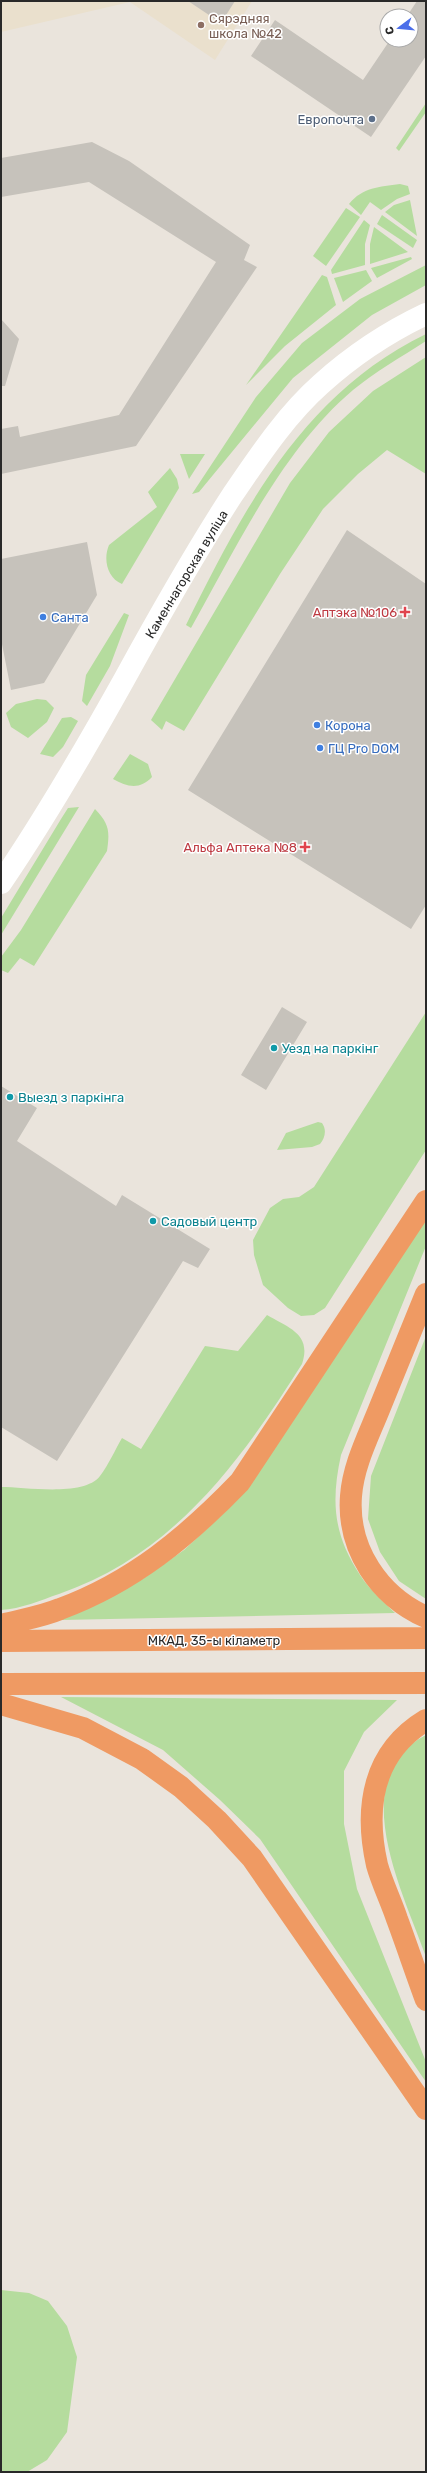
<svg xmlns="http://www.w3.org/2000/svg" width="427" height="2473" font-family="Rubik,sans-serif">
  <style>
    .education { fill: #eae0cd }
    .green { fill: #b5dc9e }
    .building { fill: #c6c2bb }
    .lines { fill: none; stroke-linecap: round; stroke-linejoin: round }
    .secondary { stroke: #fff; stroke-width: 22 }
    .highway { stroke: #ef9a63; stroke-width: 22 }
    .education-dot { fill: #8d6e63; stroke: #fff; stroke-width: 1.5 }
    .service-dot { fill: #5c6f8a; stroke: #fff; stroke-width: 1.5 }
    .health-dot { fill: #e0444e; stroke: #fff; stroke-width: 1.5 }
    .shop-dot { fill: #3f7fe0; stroke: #fff; stroke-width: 1.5 }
    .culture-dot { fill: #0f9aa8; stroke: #fff; stroke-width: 1.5 }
    .labels { text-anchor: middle; stroke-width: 3; stroke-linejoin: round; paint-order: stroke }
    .education-label { font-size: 13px; fill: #785e54; stroke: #fff; text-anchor: start }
    .service-label { font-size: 13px; fill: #4e5e75; stroke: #fff; text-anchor: end }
    .street-label { font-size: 13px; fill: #292929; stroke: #fff }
    .health-label { font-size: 13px; fill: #be3a42; stroke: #fff; text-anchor: end }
    .shop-label { font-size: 13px; fill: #366cbe; stroke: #fff; text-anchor: start }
    .culture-label { font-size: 13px; fill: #0d838f; stroke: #fff; text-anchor: start }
  </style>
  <rect width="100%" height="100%" fill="#eae4dc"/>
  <path class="education" d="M1,1H252L215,60L130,2L1,32Z"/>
  <path class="green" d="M426,103V112L399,151L396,148Z
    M400,184L408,186L410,194L397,199L381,210L370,202L361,215L349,204C363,187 379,187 400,184Z
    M410,200L417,236L385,212L394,205Z
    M346,208L360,217L326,266L313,256Z
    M382,215L417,240L413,248L377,224Z
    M364,220L370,225L365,244V265L332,274L331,270Z
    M374,227L408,252L370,264V244Z
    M411,257L412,259L377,278L371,268Z
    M426,265V285L372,315L293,378L199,492L192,494L256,397L302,343L360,299Z
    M366,270L372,281L343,302L334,278Z
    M322,275L327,277L336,305L285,346L246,385Z
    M426,334V341C401,357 375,372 353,390C282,450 236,548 191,628L186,625C243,509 304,393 426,334Z
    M426,357V474L387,450L358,474L323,509L280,574L184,731L166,721L162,730L151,720L290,483L329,432L373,391Z
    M180,454H205L189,479Z
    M170,468L177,479L179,488L122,584C107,578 103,559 109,545L157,507L148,492Z
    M124,613L129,615L110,666L87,706L82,701L86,675Z
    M37,699L46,700L54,708L47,722L28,738L11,727L6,713L16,704Z
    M71,717L78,721L63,747L53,757L40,754L62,718Z
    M130,754L148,764L152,777C140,790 127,787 113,779Z
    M79,807L1,935V918L61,819L68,808Z
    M95,809C109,824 110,830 107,851L34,966L20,958L8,973L1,970V957L21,930Z
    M426,1012V1150L325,1308L314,1315L301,1316L288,1308L263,1285L254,1255L253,1240L270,1208L283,1199L299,1197L314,1187Z
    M318,1122L322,1123C327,1130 325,1138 320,1144L312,1147L277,1150L286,1133Z
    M426,1219V1246L341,1455C331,1501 333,1534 360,1575C369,1589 383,1601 395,1613L61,1620L144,1578L184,1550L226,1511Z
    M267,1315C289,1328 312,1334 302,1364C240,1462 174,1554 59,1594C41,1600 21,1609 1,1610V1487C26,1487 84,1497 100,1476C109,1464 115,1450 122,1438L141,1449L205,1346L238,1351Z
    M426,1336V1599L399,1581L380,1552L368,1519L371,1476Z
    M61,1697L397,1700L364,1732L344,1771V1824L357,1889L426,2062V2082L260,1839L220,1800L163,1750Z
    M426,1735V1957C404,1894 343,1777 426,1735Z
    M1,2290L29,2293L48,2301L67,2326L77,2357L67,2432L47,2460L27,2472H1Z"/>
  <path class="building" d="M188,1H235L221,23Z
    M417,1H426V56L371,137L251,56L275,20L363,80L390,40H411V16H407Z
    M92,142L129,161L250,245L244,260L257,267L136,446L1,474V429L18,426L20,437L119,415L216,262L89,182L1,197V158Z
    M1,319L19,339L5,386H1Z
    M347,530L426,584V905L411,929L188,790Z
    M87,542L97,595L44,683L11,690L1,639V559Z
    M282,1007L307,1022L266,1090L241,1075Z
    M1,1086L37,1108L17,1141L116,1206L122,1195L210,1249L198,1268L183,1261L57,1461L1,1427Z"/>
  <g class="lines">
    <path class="secondary" d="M1,883C46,817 86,748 125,678C159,616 194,554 233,494C259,456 286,415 321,384C352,356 388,332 426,314"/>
    <path class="highway" d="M426,1294C410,1334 394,1373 378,1412C367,1439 353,1467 351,1496C347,1549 379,1596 426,1617
      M1,1625C20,1620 41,1617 60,1609C133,1582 187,1537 240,1482L426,1201
      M1,1641L426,1638
      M1,1684L426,1683
      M1,1704L83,1728L142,1759L181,1787L217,1820L252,1858L426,2109
      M426,1720C373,1752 364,1807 377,1865C382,1883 391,1901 397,1919C407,1946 416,1973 426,2000"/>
  </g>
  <circle class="education-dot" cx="201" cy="25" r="4"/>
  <circle class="service-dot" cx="372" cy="119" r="4"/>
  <g class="health-dot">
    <path d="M403 606h4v4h4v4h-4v4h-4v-4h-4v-4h4z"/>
    <path d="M303 841h4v4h4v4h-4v4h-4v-4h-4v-4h4z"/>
  </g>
  <g class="shop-dot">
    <circle cx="43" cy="617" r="4"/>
    <circle cx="317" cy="725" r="4"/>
    <circle cx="320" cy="748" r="4"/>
  </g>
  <g class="culture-dot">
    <circle cx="274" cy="1048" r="4"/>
    <circle cx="10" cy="1097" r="4"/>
    <circle cx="153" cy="1221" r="4"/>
  </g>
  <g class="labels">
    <g class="education-label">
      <text x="209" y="23">Сярэдняя<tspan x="209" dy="15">школа №42</tspan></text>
    </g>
    <g class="service-label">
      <text x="364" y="124">Европочта</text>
    </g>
    <g class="street-label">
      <text transform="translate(186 574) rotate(-59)" y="5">Каменнагорская вуліца</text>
      <text x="214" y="1645">МКАД, 35-ы кіламетр</text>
    </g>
    <g class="health-label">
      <text x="397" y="617">Аптэка №106</text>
      <text x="297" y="852">Альфа Аптека №8</text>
    </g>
    <g class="shop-label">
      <text x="51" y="622">Санта</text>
      <text x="325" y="730">Корона</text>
      <text x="328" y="753">ГЦ Pro DOM</text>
    </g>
    <g class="culture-label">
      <text x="282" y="1053">Уезд на паркінг</text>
      <text x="18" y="1102">Выезд з паркінга</text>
      <text x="161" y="1226">Садовый центр</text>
    </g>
  </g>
  <rect width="427" height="2473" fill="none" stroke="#292929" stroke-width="4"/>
  <g transform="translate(399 28) rotate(254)"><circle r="19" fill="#ffffff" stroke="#a9a9a9"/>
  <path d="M0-3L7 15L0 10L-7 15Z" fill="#4b6ee9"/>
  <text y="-6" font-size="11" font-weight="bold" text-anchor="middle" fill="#292929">С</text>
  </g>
</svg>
